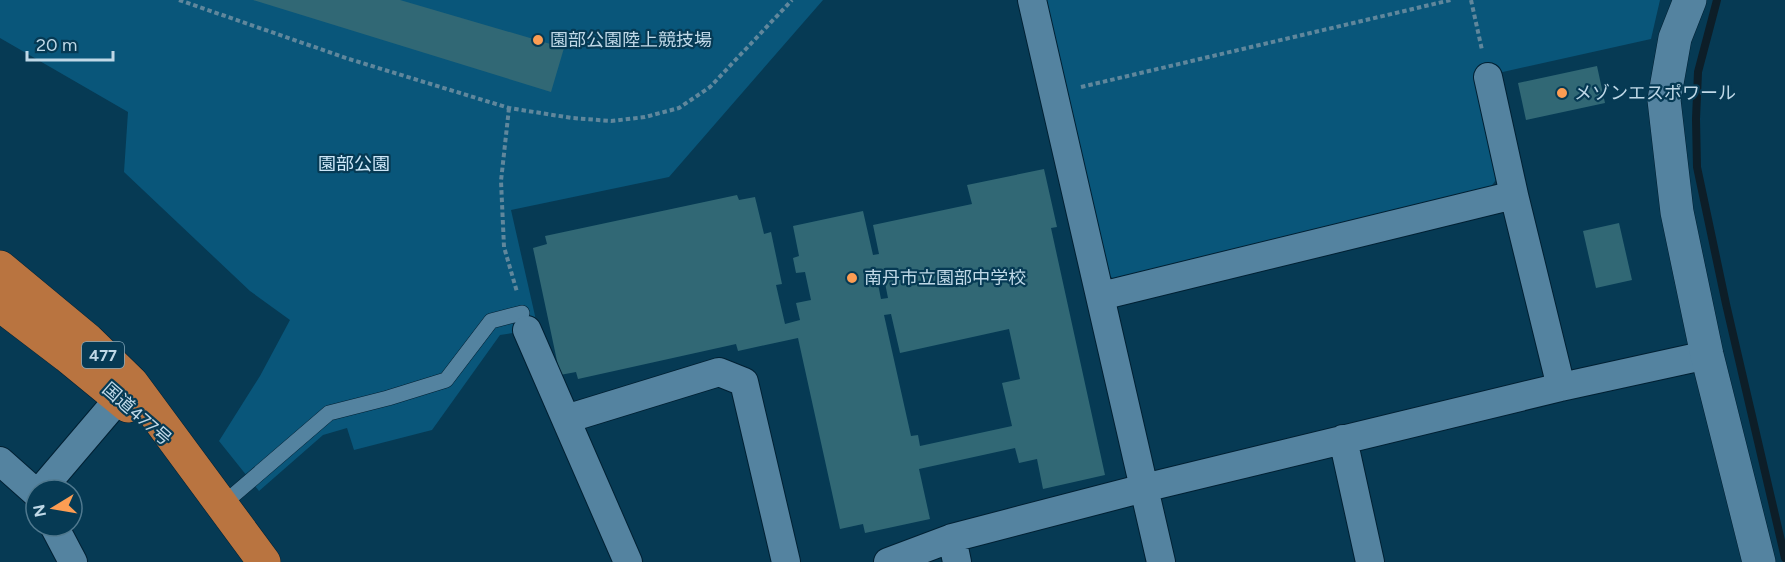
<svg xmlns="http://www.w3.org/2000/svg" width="1785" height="562" font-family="Figtree,'Noto Sans JP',sans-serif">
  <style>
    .green { fill: #09567a }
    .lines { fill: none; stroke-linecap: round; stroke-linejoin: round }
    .stream { stroke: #0d1e28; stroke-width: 8 }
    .building { fill: #316875; fill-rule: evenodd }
    .lane-casing { stroke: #002033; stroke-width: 16 }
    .street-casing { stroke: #002033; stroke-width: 30 }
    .secondary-casing { stroke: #002033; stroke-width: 34 }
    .highway-casing { stroke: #002033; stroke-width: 34 }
    .path { stroke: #60879c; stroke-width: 4; stroke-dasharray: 4.5 3; stroke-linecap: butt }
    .lane { stroke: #5483a0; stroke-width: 15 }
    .street { stroke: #5483a0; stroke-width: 28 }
    .secondary { stroke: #5483a0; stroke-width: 33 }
    .highway { stroke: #b97440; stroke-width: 33 }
    .poi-dot { fill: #fc9d53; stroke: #063a54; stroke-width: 2 }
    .labels { text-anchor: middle; stroke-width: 4.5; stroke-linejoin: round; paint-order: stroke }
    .shield { fill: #063a54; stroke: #88a9bb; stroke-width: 1.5 }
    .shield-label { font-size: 16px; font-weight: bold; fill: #bfd8e7 }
    .poi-label { font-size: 18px; fill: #bfd8e7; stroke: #063a54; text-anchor: start }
    .park-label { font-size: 18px; fill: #cde7f8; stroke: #063a54 }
    .street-label { font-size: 18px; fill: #bfd8e7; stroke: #063a54 }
  </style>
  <rect width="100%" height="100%" fill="#063a54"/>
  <path class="green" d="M0,0H823L669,177L511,210L538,329L500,335L432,430L354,450L347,428L323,435L259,491L219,441L260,376L290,320L250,291L124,172L128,112L0,38Z
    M1041,0H1660L1651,39L1476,78L1498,177L1490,188L1116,281L1103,270Z"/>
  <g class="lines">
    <path class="stream" d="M1717,0L1698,72L1696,119L1697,167L1726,304L1785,558"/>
  </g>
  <path class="building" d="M253,0H400L564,48L551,92Z
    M1597,66L1605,103L1526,120L1518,83Z
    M1044,169L1057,227L1051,228L1105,475L1043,489L1037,459L1019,463L1015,448L919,469L930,519L865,533L863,524L840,529L798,338L738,351L736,344L578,379L576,372L560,375L533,248L547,244L545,236L737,195L739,200L755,197L764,234L771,232L782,284L776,285L785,324L800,320L796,303L811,300L805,272L796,273L793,258L799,256L793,226L863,211L873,255L879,254L873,225L972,204L967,185ZM883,273L888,298L881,299L876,274ZM891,314L900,353L1009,329L1020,379L1002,383L1012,426L920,446L918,435L911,436L884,315Z
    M1619,223L1632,280L1596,288L1583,231Z"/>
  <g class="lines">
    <defs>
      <path id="lane" d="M222,505L329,413L388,398L446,380L491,321L522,313"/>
      <path id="street" d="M1032,0L1161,562
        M1488,77L1514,195
        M1101,296L1514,195L1561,387
        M527,330L628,562
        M566,419L719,372L744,382L786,562
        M1343,439L1370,562
        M0,461L36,493
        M41,490L132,383
        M54,526L73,562
        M952,538L957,562
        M888,562L952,538L1144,488L1561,387L1707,355"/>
      <path id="secondary" d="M1690,0L1675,38L1664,100L1677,212L1707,355L1759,562"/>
      <path id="highway" d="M0,267L88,340L132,383L264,562
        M0,305L67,356L128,406"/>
    </defs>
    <use href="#lane" class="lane-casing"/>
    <use href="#street" class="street-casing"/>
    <use href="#secondary" class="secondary-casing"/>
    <use href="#highway" class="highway-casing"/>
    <path class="path" d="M179,0L349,59L509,108L572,118L611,121L645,117L679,108L710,87L792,0
      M1471,0L1482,50
      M1081,87L1451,0
      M509,108L501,181L504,247L517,292"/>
    <use href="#lane" class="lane"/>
    <use href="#street" class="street"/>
    <use href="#secondary" class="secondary"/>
    <use href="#highway" class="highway"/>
  </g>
  <g class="poi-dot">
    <circle cx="538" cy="40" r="6"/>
    <circle cx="1562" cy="93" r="6"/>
    <circle cx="852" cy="278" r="6"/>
  </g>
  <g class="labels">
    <rect class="shield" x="82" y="342" width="42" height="26" rx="4.5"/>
    <g class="shield-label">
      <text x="103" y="361">477</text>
    </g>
    <g class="poi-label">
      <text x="550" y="46">園部公園陸上競技場</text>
      <text x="1574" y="99">メゾンエスポワール</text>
      <text x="864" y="284">南丹市立園部中学校</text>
    </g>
    <g class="park-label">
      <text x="354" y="170">園部公園</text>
    </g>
    <g class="street-label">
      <text transform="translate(137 414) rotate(41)" y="6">国道477号</text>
    </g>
  </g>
  <g transform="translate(54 508) rotate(259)"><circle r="28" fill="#063a54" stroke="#50798f" stroke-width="1.5"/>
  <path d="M0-4.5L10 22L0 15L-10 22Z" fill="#fc9d53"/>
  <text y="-9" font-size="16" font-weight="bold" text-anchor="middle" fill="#bfd8e7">N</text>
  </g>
  <path d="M27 51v9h86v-9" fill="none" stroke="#bfd8e7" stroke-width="3"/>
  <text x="36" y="51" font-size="18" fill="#bfd8e7" stroke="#063a54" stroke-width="4.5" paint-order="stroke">20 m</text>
</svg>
